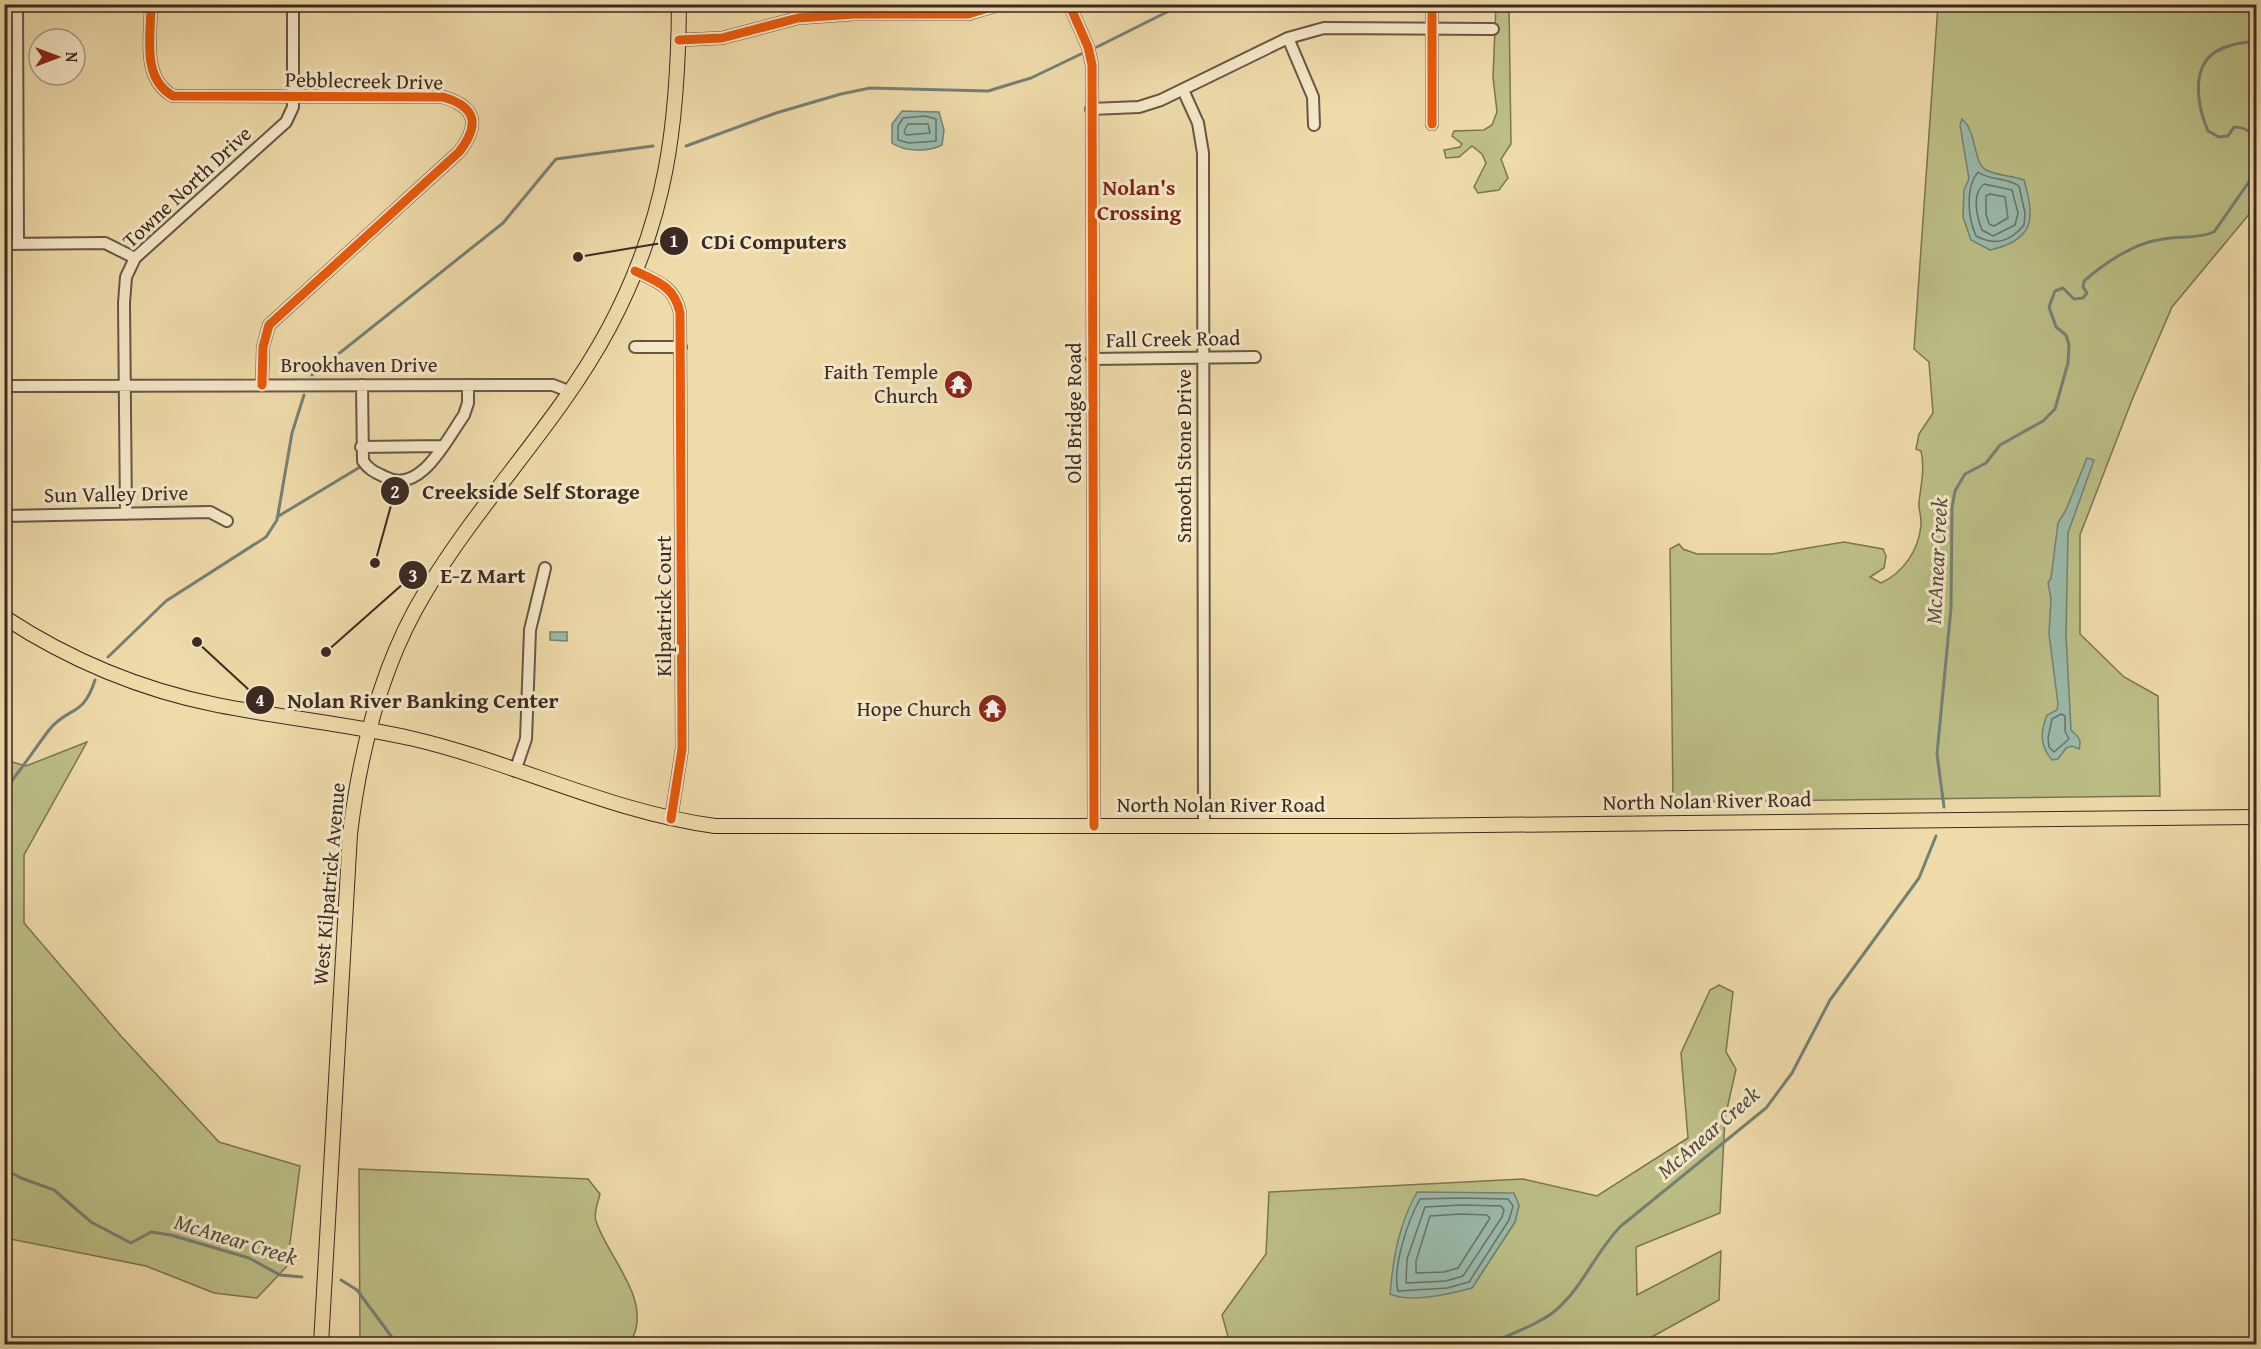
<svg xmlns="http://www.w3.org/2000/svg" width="2261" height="1349" font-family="'Gentium Book Plus',serif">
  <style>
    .green { fill: #bcbf86; stroke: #7c7454; stroke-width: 1.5; fill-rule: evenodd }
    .water { fill: #9abbac; stroke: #748175; stroke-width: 1.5 }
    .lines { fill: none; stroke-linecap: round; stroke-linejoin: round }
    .shore { stroke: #6a7268; stroke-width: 1.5 }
    .stream { stroke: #748175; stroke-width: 3 }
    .minor-casing { stroke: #685645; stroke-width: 14 }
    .major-casing { stroke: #3b2923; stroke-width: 16 }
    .minor { stroke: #f5e8c8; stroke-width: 10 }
    .major { stroke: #efdbaa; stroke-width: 14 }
    .cycleway-casing { stroke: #f5e8c8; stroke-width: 13 }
    .cycleway { stroke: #e8590c; stroke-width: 9 }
    .labels { text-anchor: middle; stroke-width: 6; stroke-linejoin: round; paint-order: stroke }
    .street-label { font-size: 21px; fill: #3b2923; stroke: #f5e8c8 }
    .poi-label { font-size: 21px; fill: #3b2923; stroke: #f5e8c8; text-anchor: end }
    .neighbourhood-label { font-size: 22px; font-weight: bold; fill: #7a1f14; stroke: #f5e8c8 }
    .water-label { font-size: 22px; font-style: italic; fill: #534e45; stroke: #f5e8c8 }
    .leader { fill: none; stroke: #3b2923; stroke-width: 2 }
    .callout-dot { fill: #3b2923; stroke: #f5e8c8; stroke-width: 2 }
    .mark-label { font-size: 18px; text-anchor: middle; font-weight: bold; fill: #fff }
    .callout-label { font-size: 22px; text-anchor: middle; font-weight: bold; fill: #3b2923; stroke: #f5e8c8; stroke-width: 6; stroke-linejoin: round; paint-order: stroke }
  </style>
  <rect width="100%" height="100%" fill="#efdbaa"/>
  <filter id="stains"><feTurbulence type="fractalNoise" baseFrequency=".00333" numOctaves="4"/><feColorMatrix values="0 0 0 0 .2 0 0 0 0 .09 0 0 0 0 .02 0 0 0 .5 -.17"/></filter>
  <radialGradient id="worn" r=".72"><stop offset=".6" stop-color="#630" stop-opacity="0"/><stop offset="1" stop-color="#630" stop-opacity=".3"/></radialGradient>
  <path class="green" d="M1496,5H1509L1511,144L1501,159L1508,178L1499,190L1478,193L1474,187L1486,163L1482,154L1472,146L1459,157L1446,158L1444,150L1460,147L1462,144L1452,136L1454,131L1484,130L1492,125L1497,112L1493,77Z
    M1938,5H2256V206L2172,307L2132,400L2080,535V634L2124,677L2158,696L2160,796L1673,802L1670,549L1679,544L1683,549L1697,554H1772L1844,542L1883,549L1886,556L1884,568L1870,577L1881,583C1903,573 1919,550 1921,525C1922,517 1918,509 1919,502C1921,484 1925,469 1921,451L1916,449L1919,434L1933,413L1929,362L1914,349Z
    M87,742L24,855V923L120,1035L219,1142L300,1166L287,1266L257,1298L214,1293L146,1266L5,1238V760L26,766Z
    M1719,985L1733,992L1726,1052L1736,1069L1725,1118L1720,1213L1636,1247L1637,1295L1721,1251L1719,1300L1639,1344H1230L1222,1315L1266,1254L1269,1192L1523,1179L1597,1196L1688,1138L1681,1053L1710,990ZM1519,1205L1515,1222L1472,1288Z
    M359,1169L588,1179L600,1194C598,1202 593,1214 596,1221C607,1256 651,1298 633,1337L650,1344H360Z"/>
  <path class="water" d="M902,111L939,112L944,130L942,145C929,152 904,152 892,143V124Z
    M1962,119C1977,131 1973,163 1986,170C1997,176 2012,175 2024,180C2036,219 2034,240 1990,250L1971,240L1963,217L1964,190L1969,179L1960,125Z
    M2087,458L2094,460L2068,533L2066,635L2071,730C2078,737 2082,738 2079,749L2072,746L2066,748L2058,759L2052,760C2040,746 2040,733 2047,715L2057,710L2058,704L2049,634L2051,599L2048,583L2051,578L2058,523L2066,510Z
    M567,632V641L550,640V632Z
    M1417,1192L1514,1193L1519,1205L1515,1222L1472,1288C1450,1294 1410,1303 1390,1294C1393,1258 1399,1224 1417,1192Z"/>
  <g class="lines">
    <path class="shore" d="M925,116L936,119V141L909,143L898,140V126L903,118Z
      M908,124H928L930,133L906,135L904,131Z
      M1978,172C1990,181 2007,177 2019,186L2025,213L2024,225C2010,242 1995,246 1976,236C1968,218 1965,187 1978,172Z
      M1984,184L2012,190L2018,213L2015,225L1993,236L1982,230C1977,217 1971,194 1984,184Z
      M1990,194L2005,197L2008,218L1994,226L1989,224L1986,214V196Z
      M2061,714L2065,716V731L2069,739L2054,752L2049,747L2048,738L2052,719Z
      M1461,1198L1508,1199L1513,1206L1509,1220L1469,1282L1447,1288L1398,1291C1392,1268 1408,1220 1420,1199Z
      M1461,1205L1501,1206L1504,1210L1502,1217L1463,1276L1446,1281L1406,1283L1407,1259L1425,1207Z
      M1461,1214L1487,1215L1490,1218L1458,1268L1444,1272L1416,1273V1261L1430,1216Z"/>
    <path class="stream" d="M2256,41C2243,43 2228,44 2215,52C2190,69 2198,108 2208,131L2219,137L2228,136L2234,127C2247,127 2253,133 2256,144
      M1097,47L1183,4
      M686,146L776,113L841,94L870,88L988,91L1031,78L1081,54
      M312,375L503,223L556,159L653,146
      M277,517L360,467
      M108,657L166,601L266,537L277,520L292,433L304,395
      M4,791C20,771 34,750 49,730C68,706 83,718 95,680
      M1944,807L1937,754L1951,608L1952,508L1955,491L1965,474L1986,463L2000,445L2043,421L2055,409L2068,363L2069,345L2066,335L2056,327L2049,307L2055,291L2063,288L2074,299L2083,298L2087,293L2083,287L2084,281C2106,262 2133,243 2163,239C2180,236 2198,239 2214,232L2253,176L2256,164
      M4,1169L21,1178L54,1190L91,1222L131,1243L151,1232L171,1235L249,1258L280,1275L302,1277
      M341,1280L357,1290L397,1344
      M1489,1344C1508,1335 1540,1324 1556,1310C1583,1287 1596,1251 1621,1226L1766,1108L1792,1073L1830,1000L1919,878L1936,836"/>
    <defs>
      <path id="minor" d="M17,4L18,244
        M151,4C151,36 141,78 173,96L443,97C477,107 480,125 459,152L269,325L263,347L262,385
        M1069,4L1088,47L1092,65L1094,826
        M1432,4V124
        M1288,38L1313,97L1314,125
        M679,40L722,38L798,18L854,14H968L1001,4
        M1183,90L1198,123L1203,153L1204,826
        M1091,109L1139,107L1161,100L1288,38L1324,28L1493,29
        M4,244L105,243L135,258
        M635,271C657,281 675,287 680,313L682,749L671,819
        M635,347H681
        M1092,359L1255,357
        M362,385L363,461C369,470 375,472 385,477C420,496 447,439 464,415L468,403V385
        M4,386L553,385L568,391
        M361,447L441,446
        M126,514L124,303L126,277L135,258L286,122L293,107V4
        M4,516L210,512L227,521
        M515,771L526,739L530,630L545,568"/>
      <path id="major" d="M4,617C68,659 142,690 217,705C283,718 349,724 414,739C516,763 610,812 715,826H1393L2256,817
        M321,1344L350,834C360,751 382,663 426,591C481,499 559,422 609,328C667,219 678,125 679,4"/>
    </defs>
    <use href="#minor" class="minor-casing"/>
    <use href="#major" class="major-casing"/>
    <use href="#minor" class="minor"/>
    <use href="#major" class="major"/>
    <defs>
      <path id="cycleway" d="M151,4C151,36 141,78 173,96L443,97C477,107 480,125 459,152L269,325L263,347L262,385
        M1069,4L1088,47L1092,65L1094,826
        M1432,4V124
        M679,40L722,38L798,18L854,14H968L1001,4
        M635,271C657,281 675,287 680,313L682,749L671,819"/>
    </defs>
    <use href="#cycleway" class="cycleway-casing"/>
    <use href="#cycleway" class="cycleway"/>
  </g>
  <defs>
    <symbol id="temple-disc" viewBox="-11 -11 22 22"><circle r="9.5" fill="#8f2418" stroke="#f5e8c8"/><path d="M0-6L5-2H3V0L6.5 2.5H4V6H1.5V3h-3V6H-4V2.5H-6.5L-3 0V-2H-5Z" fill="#fff"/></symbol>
  </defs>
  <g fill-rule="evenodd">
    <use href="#temple-disc" x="942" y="368" width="33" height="33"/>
    <use href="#temple-disc" x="976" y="692" width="33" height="33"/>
  </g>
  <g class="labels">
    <g class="street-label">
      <text transform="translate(364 81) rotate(1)" y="7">Pebblecreek Drive</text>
      <text transform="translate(187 187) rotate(-43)" y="7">Towne North Drive</text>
      <text transform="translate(1173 339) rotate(-1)" y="7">Fall Creek Road</text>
      <text x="359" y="372">Brookhaven Drive</text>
      <text transform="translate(1074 413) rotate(-90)" y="7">Old Bridge Road</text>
      <text transform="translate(1184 456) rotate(-90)" y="7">Smooth Stone Drive</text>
      <text transform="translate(116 494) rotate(-1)" y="7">Sun Valley Drive</text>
      <text transform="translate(664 606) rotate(-90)" y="7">Kilpatrick Court</text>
      <text transform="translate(1707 801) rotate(-1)" y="7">North Nolan River Road</text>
      <text x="1221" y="812">North Nolan River Road</text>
      <text transform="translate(329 884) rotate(-85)" y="7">West Kilpatrick Avenue</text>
    </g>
    <g class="poi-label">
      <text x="938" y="379">Faith Temple<tspan x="938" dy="24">Church</tspan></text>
      <text x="971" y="716">Hope Church</text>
    </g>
    <g class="neighbourhood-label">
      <text x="1139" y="195">Nolan's<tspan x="1139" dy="25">Crossing</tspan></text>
    </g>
    <g class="water-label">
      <text transform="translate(1936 561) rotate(-87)" y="8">McAnear Creek</text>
      <text transform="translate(1708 1132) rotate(-41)" y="8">McAnear Creek</text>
      <text transform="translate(236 1239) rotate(17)" y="8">McAnear Creek</text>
    </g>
  </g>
  <path class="leader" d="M578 257L674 241M375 563L395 491M326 652L413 575M197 642L260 700"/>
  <g class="callout-dot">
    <circle cx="578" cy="257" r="6"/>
    <circle cx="375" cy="563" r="6"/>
    <circle cx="326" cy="652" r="6"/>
    <circle cx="197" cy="642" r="6"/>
    <circle cx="674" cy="241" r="15"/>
    <circle cx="395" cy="491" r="15"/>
    <circle cx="413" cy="575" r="15"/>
    <circle cx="260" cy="700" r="15"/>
  </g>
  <g class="mark-label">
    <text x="674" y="247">1</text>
    <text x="395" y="498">2</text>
    <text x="413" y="582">3</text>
    <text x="260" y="706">4</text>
  </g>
  <g class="callout-label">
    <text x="774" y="249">CDi Computers</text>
    <text x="531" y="499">Creekside Self Storage</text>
    <text x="483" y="583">E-Z Mart</text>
    <text x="423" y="708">Nolan River Banking Center</text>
  </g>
  <rect width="2261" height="1349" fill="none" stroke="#efdbaa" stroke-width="24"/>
  <rect x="6" y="6" width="2249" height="1337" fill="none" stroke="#3b2923" stroke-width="3"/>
  <rect x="12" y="12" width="2237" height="1325" fill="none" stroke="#3b2923" stroke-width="1.5"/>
  <g transform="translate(57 57) rotate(90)"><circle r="28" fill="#f5e8c8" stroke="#ab9c86" stroke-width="1.5"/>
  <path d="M0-4.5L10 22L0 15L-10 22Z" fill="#8f2418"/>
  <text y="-9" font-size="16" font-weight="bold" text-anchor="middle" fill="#3b2923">N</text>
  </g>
  <rect width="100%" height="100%" filter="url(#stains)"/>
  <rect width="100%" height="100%" fill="url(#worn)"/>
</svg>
